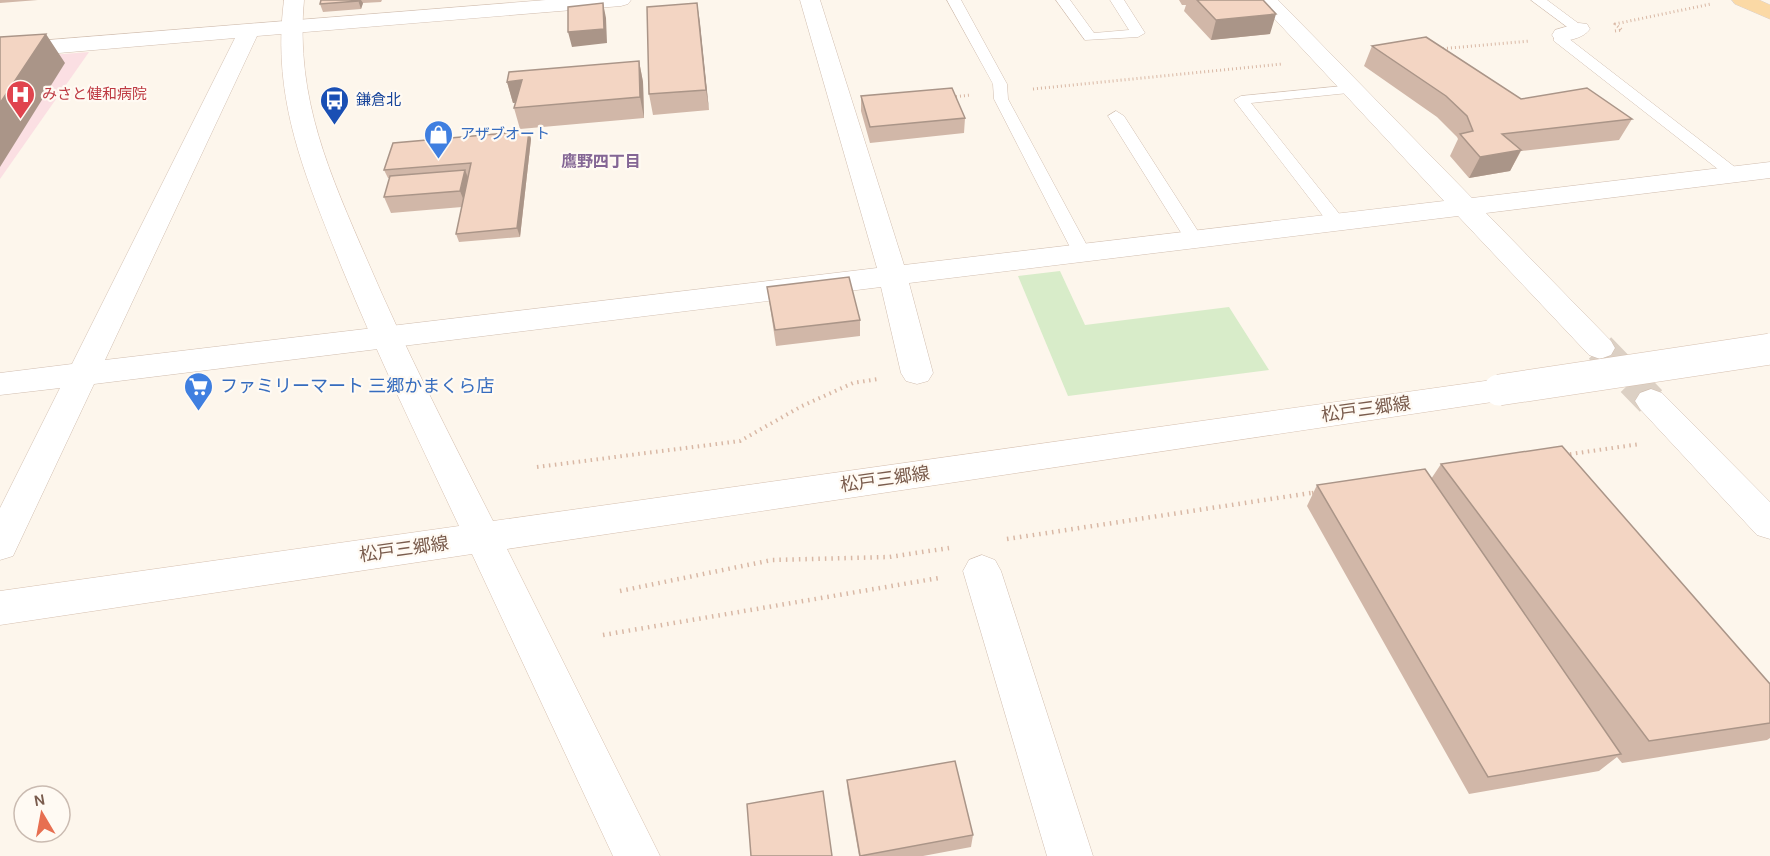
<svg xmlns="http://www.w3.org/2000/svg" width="1770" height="856" font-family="Karla,'Noto Sans JP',sans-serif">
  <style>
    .medical { fill: #fbdfe3 }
    .green { fill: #d8ecc9 }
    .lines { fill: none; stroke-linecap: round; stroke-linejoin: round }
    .street-tunnel { stroke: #dcd0c4; stroke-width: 31; stroke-dasharray: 31 15; stroke-linecap: butt }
    .lane-casing { stroke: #d1beb0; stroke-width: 1 }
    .street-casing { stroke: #d1beb0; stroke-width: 1 }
    .secondary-casing { stroke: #d6c0b0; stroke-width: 1 }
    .primary-casing { stroke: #dad1cd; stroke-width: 1 }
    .path-far2 { stroke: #d9b8a5; stroke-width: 3; stroke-dasharray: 1 3; stroke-linecap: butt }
    .path-far1 { stroke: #d9b8a5; stroke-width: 4; stroke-dasharray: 1.5 4.5; stroke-linecap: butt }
    .path { stroke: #d9b8a5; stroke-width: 4.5; stroke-dasharray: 1.5 5; stroke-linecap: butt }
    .lane { fill: #fff; fill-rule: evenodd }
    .street { fill: #fff; fill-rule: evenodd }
    .secondary { fill: #fff; fill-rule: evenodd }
    .primary { fill: #fbd9a5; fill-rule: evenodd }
    .secondary-bridge-casing { stroke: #d6c0b0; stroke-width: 32; stroke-linecap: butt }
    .secondary-bridge { stroke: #fff; stroke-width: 31 }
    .wall { fill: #d1b7a8 }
    .shaded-wall { fill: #aa9588 }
    .building { fill: #f3d5c3; stroke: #aa9588; stroke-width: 1.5 }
    .labels { text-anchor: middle; stroke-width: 4.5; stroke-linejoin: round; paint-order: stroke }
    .far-health-label { font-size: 15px; fill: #be3a42; stroke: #fffaf3; text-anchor: start }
    .far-transit-label { font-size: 15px; fill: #164399; stroke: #fffaf3; text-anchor: start }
    .far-shop-label { font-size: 15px; fill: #366cbe; stroke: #fffaf3; text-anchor: start }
    .far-neighbourhood-label { font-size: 16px; font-weight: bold; fill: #846695; stroke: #fffaf3 }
    .shop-label { font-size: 18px; fill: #366cbe; stroke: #fffaf3; text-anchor: start }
    .street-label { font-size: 18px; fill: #7a5c4d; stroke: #fffaf3 }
  </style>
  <rect width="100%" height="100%" fill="#fdf6ec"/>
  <path class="medical" d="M89,52L0,179V59Z"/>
  <path class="green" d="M1060,271L1085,325L1229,307L1269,370L1068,396L1018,276Z"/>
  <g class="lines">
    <path class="street-tunnel" d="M1600,348L1651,401"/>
    <defs>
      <path id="lane" d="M947,0H961L1007,84L1008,99L1091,253L1088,257L1082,259L1073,253L994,99L993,84Z
        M1056,0H1070L1094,33L1129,30L1110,0H1124L1145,33L1138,37L1085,40Z
        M1531,0H1547L1586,29L1584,32H1574Z
        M1563,31L1570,35L1568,38L1740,171L1742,174L1740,177H1728L1554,41V35Z
        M1353,85L1360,89L1358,92L1251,103L1345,221L1336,226L1330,225L1234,100L1241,96Z
        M1116,111L1124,116L1203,239L1200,243L1194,244L1185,239L1108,116Z"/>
      <path id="street" d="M546,0H631L628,4L621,6L257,36L105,360L877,268L800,0H820L904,265L1444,201L1257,0H1278L1472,198L1770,162V178L1486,213L1611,341L1615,348L1611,355L1600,359L1589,355L1458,216L909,283L933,373L928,381L917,384L906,381L901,373L881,287L94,384L13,556L0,560V508L60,388L0,395V373L72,364L235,38L0,58V44Z
        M1579,23L1587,24L1590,29C1583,39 1566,42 1555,40L1552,35L1555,30Z
        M1651,389L1662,393L1770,502V539L1757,535L1640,409L1635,401L1640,393Z
        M982,555L995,560L1001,571L1093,856H1047L963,571L969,560Z"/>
      <path id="secondary" d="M284,0H304C295,99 330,174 368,262C406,351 450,436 493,521L1499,379L1510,382L1515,390L1510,398L1499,401L507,549L660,856H613L472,554L0,625V591L459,526C419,441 378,356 342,268C306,177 271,101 284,0Z"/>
      <path id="primary" d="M1732,0H1759L1770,5V19L1735,4Z"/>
    </defs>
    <use href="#lane" class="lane-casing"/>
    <use href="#street" class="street-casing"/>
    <use href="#secondary" class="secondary-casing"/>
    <use href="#primary" class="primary-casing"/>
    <path class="path-far2" d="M1615,31L1622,30L1615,24L1711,4
      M1439,49L1530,41
      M1033,89L1282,64
      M952,97L971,95"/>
    <path class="path-far1" d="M1564,455L1640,444
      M537,467L740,441L802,406L853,383L878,379
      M1312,493L1317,492"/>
    <path class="path" d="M1007,539L1317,492
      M620,591L772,560L889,557L949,548
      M603,635L939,578"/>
    <use href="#lane" class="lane"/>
    <use href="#street" class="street"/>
    <use href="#secondary" class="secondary"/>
    <use href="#primary" class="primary"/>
    <defs>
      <path id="secondary-bridge" d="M1499,390L1770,349"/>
    </defs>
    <use href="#secondary-bridge" class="secondary-bridge-casing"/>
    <use href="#secondary-bridge" class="secondary-bridge"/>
  </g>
  <path class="wall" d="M0,0H38L0,3Z
    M321,0H382L381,2L363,3L361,9L323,12L320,4Z
    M1179,0H1264L1270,34L1211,40L1184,11L1186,5H1182Z
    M697,3L709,110L653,115L649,94Z
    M1372,46L1521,99L1632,119L1619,140L1521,151L1510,171L1469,178L1450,156L1458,139L1457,137L1437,117L1364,66Z
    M639,61L643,82L644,118L520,129L514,108L516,103H513L507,82Z
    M861,96L965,118L964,133L870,143L861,111Z
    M529,131L531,139L520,237L459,242L456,234L462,207L391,213L384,197L390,178H388L384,170Z
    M767,287L860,320V336L776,346Z
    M1441,464L1770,684V738L1767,740L1622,763L1617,757L1599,771L1469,794L1307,506L1317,485L1431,479Z
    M847,780L973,835L971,847L923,856H859L848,793Z"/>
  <path class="shaded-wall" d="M358,0H361L363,3L361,9Z
    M603,3L606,18L607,43L572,47L568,32Z
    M697,3L700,23L709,110L706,90Z
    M1276,14L1270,34L1211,40L1216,20Z
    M46,34L65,63L0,167V103Z
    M639,61L643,82L644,118L640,97Z
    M522,80L528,101L513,103L507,82Z
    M529,131L531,139L520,237L517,228Z
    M1521,150L1510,171L1469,178L1480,157Z
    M465,170L471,185L466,206L460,191Z"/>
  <path class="building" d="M321,0H358V1L320,4Z
    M1197,0H1263L1276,14L1216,20Z
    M603,3L604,29L568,32V7Z
    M697,3L706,90L649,94L647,7Z
    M46,34L0,103V37Z
    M1426,37L1521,99L1587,88L1632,119L1502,134L1521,150L1480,157L1460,134L1473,131L1467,116L1446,96L1372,46Z
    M639,61L640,97L514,108L522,80L507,82L509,72Z
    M952,88L965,118L870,127L861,96Z
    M529,131L517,228L456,234L471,163L384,170L393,143Z
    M465,170L460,191L384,197L390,176Z
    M849,277L860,320L775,330L767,287Z
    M1562,446L1770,684V723L1649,741L1441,464Z
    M1425,469L1621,754L1488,777L1317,485Z
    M955,761L973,835L860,856L847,780Z
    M823,791L832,856H751L747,804Z"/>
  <defs>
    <symbol id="hospital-pin" viewBox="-11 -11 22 30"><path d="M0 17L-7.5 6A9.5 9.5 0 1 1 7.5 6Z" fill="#e0444e" stroke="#fffaf3"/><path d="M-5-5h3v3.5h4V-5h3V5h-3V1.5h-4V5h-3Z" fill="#fff"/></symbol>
    <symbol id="bus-pin" viewBox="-11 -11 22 30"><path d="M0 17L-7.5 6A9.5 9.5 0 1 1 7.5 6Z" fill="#1a4fb4" stroke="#fffaf3"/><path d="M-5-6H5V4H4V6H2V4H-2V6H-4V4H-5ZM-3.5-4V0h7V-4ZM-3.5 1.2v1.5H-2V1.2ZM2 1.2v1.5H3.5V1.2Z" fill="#fff"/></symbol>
    <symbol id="shop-pin" viewBox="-11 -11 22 30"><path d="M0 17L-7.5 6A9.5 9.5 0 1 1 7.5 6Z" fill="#3f7fe0" stroke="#fffaf3"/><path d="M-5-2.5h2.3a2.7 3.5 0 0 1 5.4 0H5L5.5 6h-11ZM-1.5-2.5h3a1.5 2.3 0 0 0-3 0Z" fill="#fff"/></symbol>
    <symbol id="supermarket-pin" viewBox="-11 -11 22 30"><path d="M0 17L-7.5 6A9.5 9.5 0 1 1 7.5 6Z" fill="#3f7fe0" stroke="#fffaf3"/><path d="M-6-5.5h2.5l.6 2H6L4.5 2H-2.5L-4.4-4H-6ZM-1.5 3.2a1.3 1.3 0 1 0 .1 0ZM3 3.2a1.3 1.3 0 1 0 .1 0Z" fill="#fff"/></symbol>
  </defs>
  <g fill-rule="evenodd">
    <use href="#hospital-pin" x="4" y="78" width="33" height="45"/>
    <use href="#bus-pin" x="318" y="84" width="33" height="45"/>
    <use href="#shop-pin" x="422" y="118" width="33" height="45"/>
    <use href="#supermarket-pin" x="182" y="370" width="33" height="45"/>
  </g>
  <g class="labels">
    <g class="far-health-label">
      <text x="42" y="99">みさと健和病院</text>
    </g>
    <g class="far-transit-label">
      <text x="356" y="105">鎌倉北</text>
    </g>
    <g class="far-shop-label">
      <text x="460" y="139">アザブオート</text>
    </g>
    <g class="far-neighbourhood-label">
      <text x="601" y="167">鷹野四丁目</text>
    </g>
    <g class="shop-label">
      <text x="220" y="392">ファミリーマート 三郷かまくら店</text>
    </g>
    <g class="street-label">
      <text transform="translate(1366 409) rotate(-8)" y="6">松戸三郷線</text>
      <text transform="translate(885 479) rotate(-8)" y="6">松戸三郷線</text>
      <text transform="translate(404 549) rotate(-8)" y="6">松戸三郷線</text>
    </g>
  </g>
  <g transform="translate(42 814) rotate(350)"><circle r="28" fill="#fffaf3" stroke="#cabbb1" stroke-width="1.5"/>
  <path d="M0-4.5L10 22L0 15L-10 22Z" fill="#e76f51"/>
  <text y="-9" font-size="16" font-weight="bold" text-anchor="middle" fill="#7a5c4d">N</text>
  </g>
</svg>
